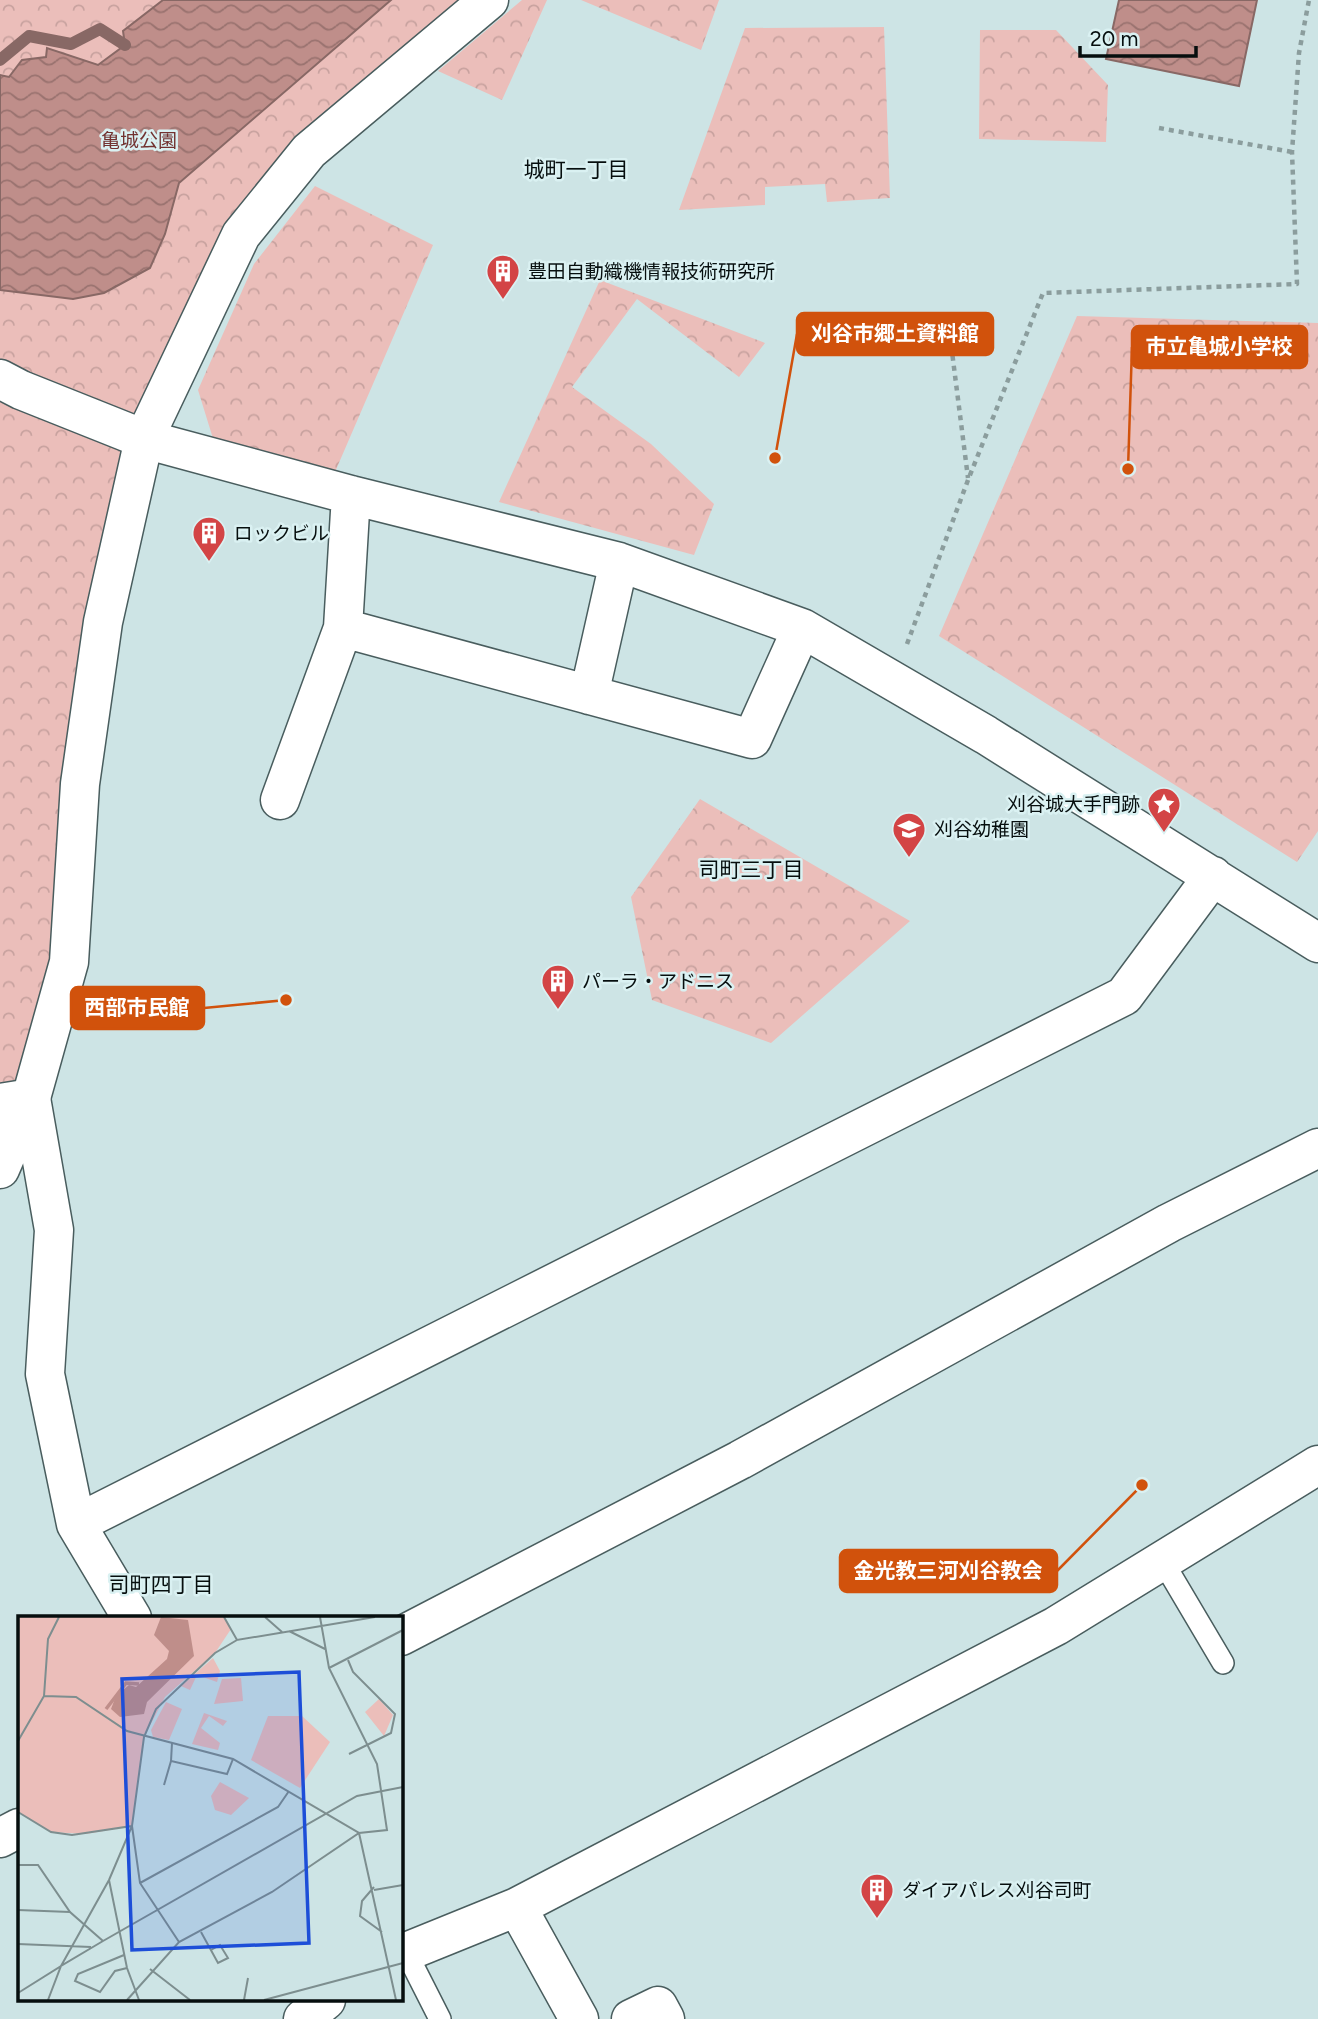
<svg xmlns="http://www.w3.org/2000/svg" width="1318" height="2019" font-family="Figtree,'Noto Sans JP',sans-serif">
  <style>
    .forest { fill: url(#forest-crowns) }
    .water { fill: url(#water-waves); stroke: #886865; stroke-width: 2 }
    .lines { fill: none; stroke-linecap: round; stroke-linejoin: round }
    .stream { stroke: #886865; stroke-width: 12 }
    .service-casing { stroke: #495d5e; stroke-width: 24 }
    .minor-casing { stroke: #495d5e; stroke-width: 41 }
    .tertiary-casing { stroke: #495d5e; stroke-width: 41 }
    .path { stroke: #8b9d9d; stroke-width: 4.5; stroke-dasharray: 5 5; stroke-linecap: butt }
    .service { stroke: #fff; stroke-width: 21 }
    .minor { stroke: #fff; stroke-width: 38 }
    .tertiary { stroke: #fff; stroke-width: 38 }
    .labels { text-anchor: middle; stroke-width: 5; stroke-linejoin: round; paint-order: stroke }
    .park-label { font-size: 19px; fill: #723230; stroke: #daf1f2 }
    .poi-label { font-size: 19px; fill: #060e0e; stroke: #daf1f2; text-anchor: start }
    .neighbourhood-label { font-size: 21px; fill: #060e0e; stroke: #daf1f2 }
    .inset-river { fill: none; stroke: #bf8e8a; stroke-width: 3.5 }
    .inset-road { fill: none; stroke: #7d8e8f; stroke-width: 2 }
    .view { fill: #1d4ed8; fill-opacity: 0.15; stroke: #1d4ed8; stroke-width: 3.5 }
    .inset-edge { fill: none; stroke: #060e0e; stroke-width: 3.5 }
    .leader { fill: none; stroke: #d1520c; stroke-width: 2.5 }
    .callout-dot { fill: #d1520c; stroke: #daf1f2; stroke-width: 2.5 }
    .callout { fill: #d1520c; stroke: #d1520c; stroke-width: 2.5 }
    .callout-label { font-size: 21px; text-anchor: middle; font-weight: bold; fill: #fff }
  </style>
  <defs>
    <pattern id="forest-crowns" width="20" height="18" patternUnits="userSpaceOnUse" patternTransform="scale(1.75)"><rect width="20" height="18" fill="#ebbeba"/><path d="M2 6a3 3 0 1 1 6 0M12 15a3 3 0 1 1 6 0" fill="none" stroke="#c8a29f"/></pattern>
    <pattern id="water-waves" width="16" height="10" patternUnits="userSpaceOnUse" patternTransform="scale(1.75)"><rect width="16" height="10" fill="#bf8e8a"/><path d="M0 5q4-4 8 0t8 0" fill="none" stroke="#99726f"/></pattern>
  </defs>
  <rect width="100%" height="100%" fill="#cde4e5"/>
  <path class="forest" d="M0,0H489L309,151L144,439L31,1098L0,1103Z
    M522,0H547L502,100L438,71Z
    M581,0H719L701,50Z
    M884,27L890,198L827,202L825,184L765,187V205L679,210L745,28Z
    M980,30H1056L1108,85L1106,142L979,139Z
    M315,186L433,245L335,472L215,445L198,390L254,264Z
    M600,280L765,343L739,377L637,299L572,387L651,444L714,504L694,555L499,502Z
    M1077,316L1318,323V831L1297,862L939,636Z
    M700,799L910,921L771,1043L652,1000L631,897Z"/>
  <path class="water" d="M163,0H391L179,183L165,234L150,268L104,293L73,299L0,290V75L9,77L22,60L46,57L47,48L98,65L125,45L123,31Z
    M1119,0H1257L1239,86L1106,59Z"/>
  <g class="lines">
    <path class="stream" d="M0,60L29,36L71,44L100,29L125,45"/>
    <defs>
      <path id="service" d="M1162,1560L1223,1663
        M406,1952L440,2019"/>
      <path id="minor" d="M0,379L21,390L144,439L351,495L619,562L802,628L986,735L1318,943
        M351,495L343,628L752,739L802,628
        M589,695L619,562
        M280,800L343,628
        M0,1103L31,1098L54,1230L45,1374L76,1524L132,1618
        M76,1524L1124,996L1213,876
        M401,1636L740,1460L1169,1223L1318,1148
        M0,1838L19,1828
        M517,1907L579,2019
        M401,1954L517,1907L1056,1626L1318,1465
        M303,2019L326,2000
        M631,2019L658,2006L665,2019"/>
      <path id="tertiary" d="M0,1169L31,1098L69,962L80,784L103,622L144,439L241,235L309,151L489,0"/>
    </defs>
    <use href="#service" class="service-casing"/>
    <use href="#minor" class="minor-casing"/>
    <use href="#tertiary" class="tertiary-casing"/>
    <path class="path" d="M1159,128L1292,152
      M950,336L968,478
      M907,644L968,480L1043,293L1297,284L1292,152L1299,53L1309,0"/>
    <use href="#service" class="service"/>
    <use href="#minor" class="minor"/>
    <use href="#tertiary" class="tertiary"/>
  </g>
  <defs>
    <symbol id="building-pin" viewBox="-11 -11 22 30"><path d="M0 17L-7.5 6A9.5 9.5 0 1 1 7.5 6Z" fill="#d34445" stroke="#daf1f2"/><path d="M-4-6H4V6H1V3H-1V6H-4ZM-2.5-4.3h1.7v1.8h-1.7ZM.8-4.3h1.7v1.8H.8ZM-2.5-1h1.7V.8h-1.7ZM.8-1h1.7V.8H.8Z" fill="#fff"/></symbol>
    <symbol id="sight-pin" viewBox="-11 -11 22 30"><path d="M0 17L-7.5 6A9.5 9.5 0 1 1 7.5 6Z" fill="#d34445" stroke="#daf1f2"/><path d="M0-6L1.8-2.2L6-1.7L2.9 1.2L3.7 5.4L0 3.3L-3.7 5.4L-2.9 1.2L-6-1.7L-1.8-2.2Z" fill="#fff"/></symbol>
    <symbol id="school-pin" viewBox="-11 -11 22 30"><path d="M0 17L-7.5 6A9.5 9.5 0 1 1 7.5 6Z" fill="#d34445" stroke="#daf1f2"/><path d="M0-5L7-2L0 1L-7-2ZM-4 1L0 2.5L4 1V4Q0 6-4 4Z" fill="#fff"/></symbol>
  </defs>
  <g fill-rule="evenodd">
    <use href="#building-pin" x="484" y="252" width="38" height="52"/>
    <use href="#building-pin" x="190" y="514" width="38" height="52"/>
    <use href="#sight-pin" x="1145" y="785" width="38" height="52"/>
    <use href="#school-pin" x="890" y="810" width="38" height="52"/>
    <use href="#building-pin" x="539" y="962" width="38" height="52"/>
    <use href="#building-pin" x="858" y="1871" width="38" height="52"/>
  </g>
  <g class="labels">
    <g class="park-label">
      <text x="139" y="147">亀城公園</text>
    </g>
    <g class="poi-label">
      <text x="528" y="278">豊田自動織機情報技術研究所</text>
      <text x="234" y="540">ロックビル</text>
      <text x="1140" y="811" text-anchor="end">刈谷城大手門跡</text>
      <text x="934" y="836">刈谷幼稚園</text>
      <text x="582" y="988">パーラ・アドニス</text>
      <text x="902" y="1897">ダイアパレス刈谷司町</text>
    </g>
    <g class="neighbourhood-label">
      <text x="576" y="177">城町一丁目</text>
      <text x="751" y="877">司町三丁目</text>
      <text x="161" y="1592">司町四丁目</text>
    </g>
  </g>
  <g transform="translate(18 1616)">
    <rect width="385" height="385" fill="#cde4e5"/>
    <path d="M0,1H207L213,13L197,37L147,81L126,121L114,210L68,218L33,216L0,196ZM195,42L202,55L199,66L179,59L172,74L163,70ZM223,62L225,85L196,88L204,63ZM361,83L375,99L366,120L347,96ZM148,86L164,93L151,124L135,121L133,114ZM186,97L209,105L205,110L191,100L183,112L202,127L200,134L174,128ZM250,100H284L312,126L282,172L233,144ZM202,166L231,182L213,199L197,194L193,180Z" fill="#ebbeba"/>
    <path d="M143,1L170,4L176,40L129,86L126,98L102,101L93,93L98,80L111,69L118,71L149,43L151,35L136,19Z" fill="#bf8e8a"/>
    <path class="inset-river" d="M88,93L108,67L121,68"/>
    <path class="inset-road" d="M206,1L219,24L357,1M247,1L264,16M271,15L307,33M330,44L335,56L377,98L373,117L331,138M311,52L385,14M26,80L58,81L109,115L215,143L341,217L378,384M0,125L26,80L30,23L41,1M154,127L153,145L209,158L215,143M146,169L153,145M0,196L33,216L54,219L114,210L122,267L161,326M0,249H20L52,296L85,325M91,264L109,352L121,384M122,267L260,191L271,175M356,271L344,285L342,300L364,316M356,274L385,269M0,294L52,296M183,316L200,347L210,342L202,329L193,334M0,328L73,331M106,339L60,358L57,365L82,376L97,355L109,352M132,353L172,384M0,377L43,350L91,264L114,210L126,121L138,93L197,37L219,24M30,384L43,350L85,325L339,180L385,171M109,384L161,326L254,276L341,217L369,214L359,148L311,52L302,1M226,384L230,362M246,384L385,347"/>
    <path class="view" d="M281,56L291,327L114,334L104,63Z"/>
    <rect width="385" height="385" class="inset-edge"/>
  </g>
  <path class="leader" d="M775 458L797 334M1128 469L1132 347M286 1000L204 1008M1142 1485L1057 1571"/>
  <g class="callout-dot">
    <circle cx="775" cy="458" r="7"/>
    <circle cx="1128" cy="469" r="7"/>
    <circle cx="286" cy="1000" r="7"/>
    <circle cx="1142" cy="1485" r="7"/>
  </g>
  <g class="callout">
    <rect x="797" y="313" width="196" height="42" rx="7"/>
    <rect x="1132" y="326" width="175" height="42" rx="7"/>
    <rect x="71" y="987" width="133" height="42" rx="7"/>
    <rect x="840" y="1550" width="217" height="42" rx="7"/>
  </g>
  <g class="callout-label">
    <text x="895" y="341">刈谷市郷土資料館</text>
    <text x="1219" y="354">市立亀城小学校</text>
    <text x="137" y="1015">西部市民館</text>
    <text x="948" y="1578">金光教三河刈谷教会</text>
  </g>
  <path d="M1080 46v10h116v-10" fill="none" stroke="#060e0e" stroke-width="3.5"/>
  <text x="1090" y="46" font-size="21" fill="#060e0e" stroke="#daf1f2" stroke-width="5" paint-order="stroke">20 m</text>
</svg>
